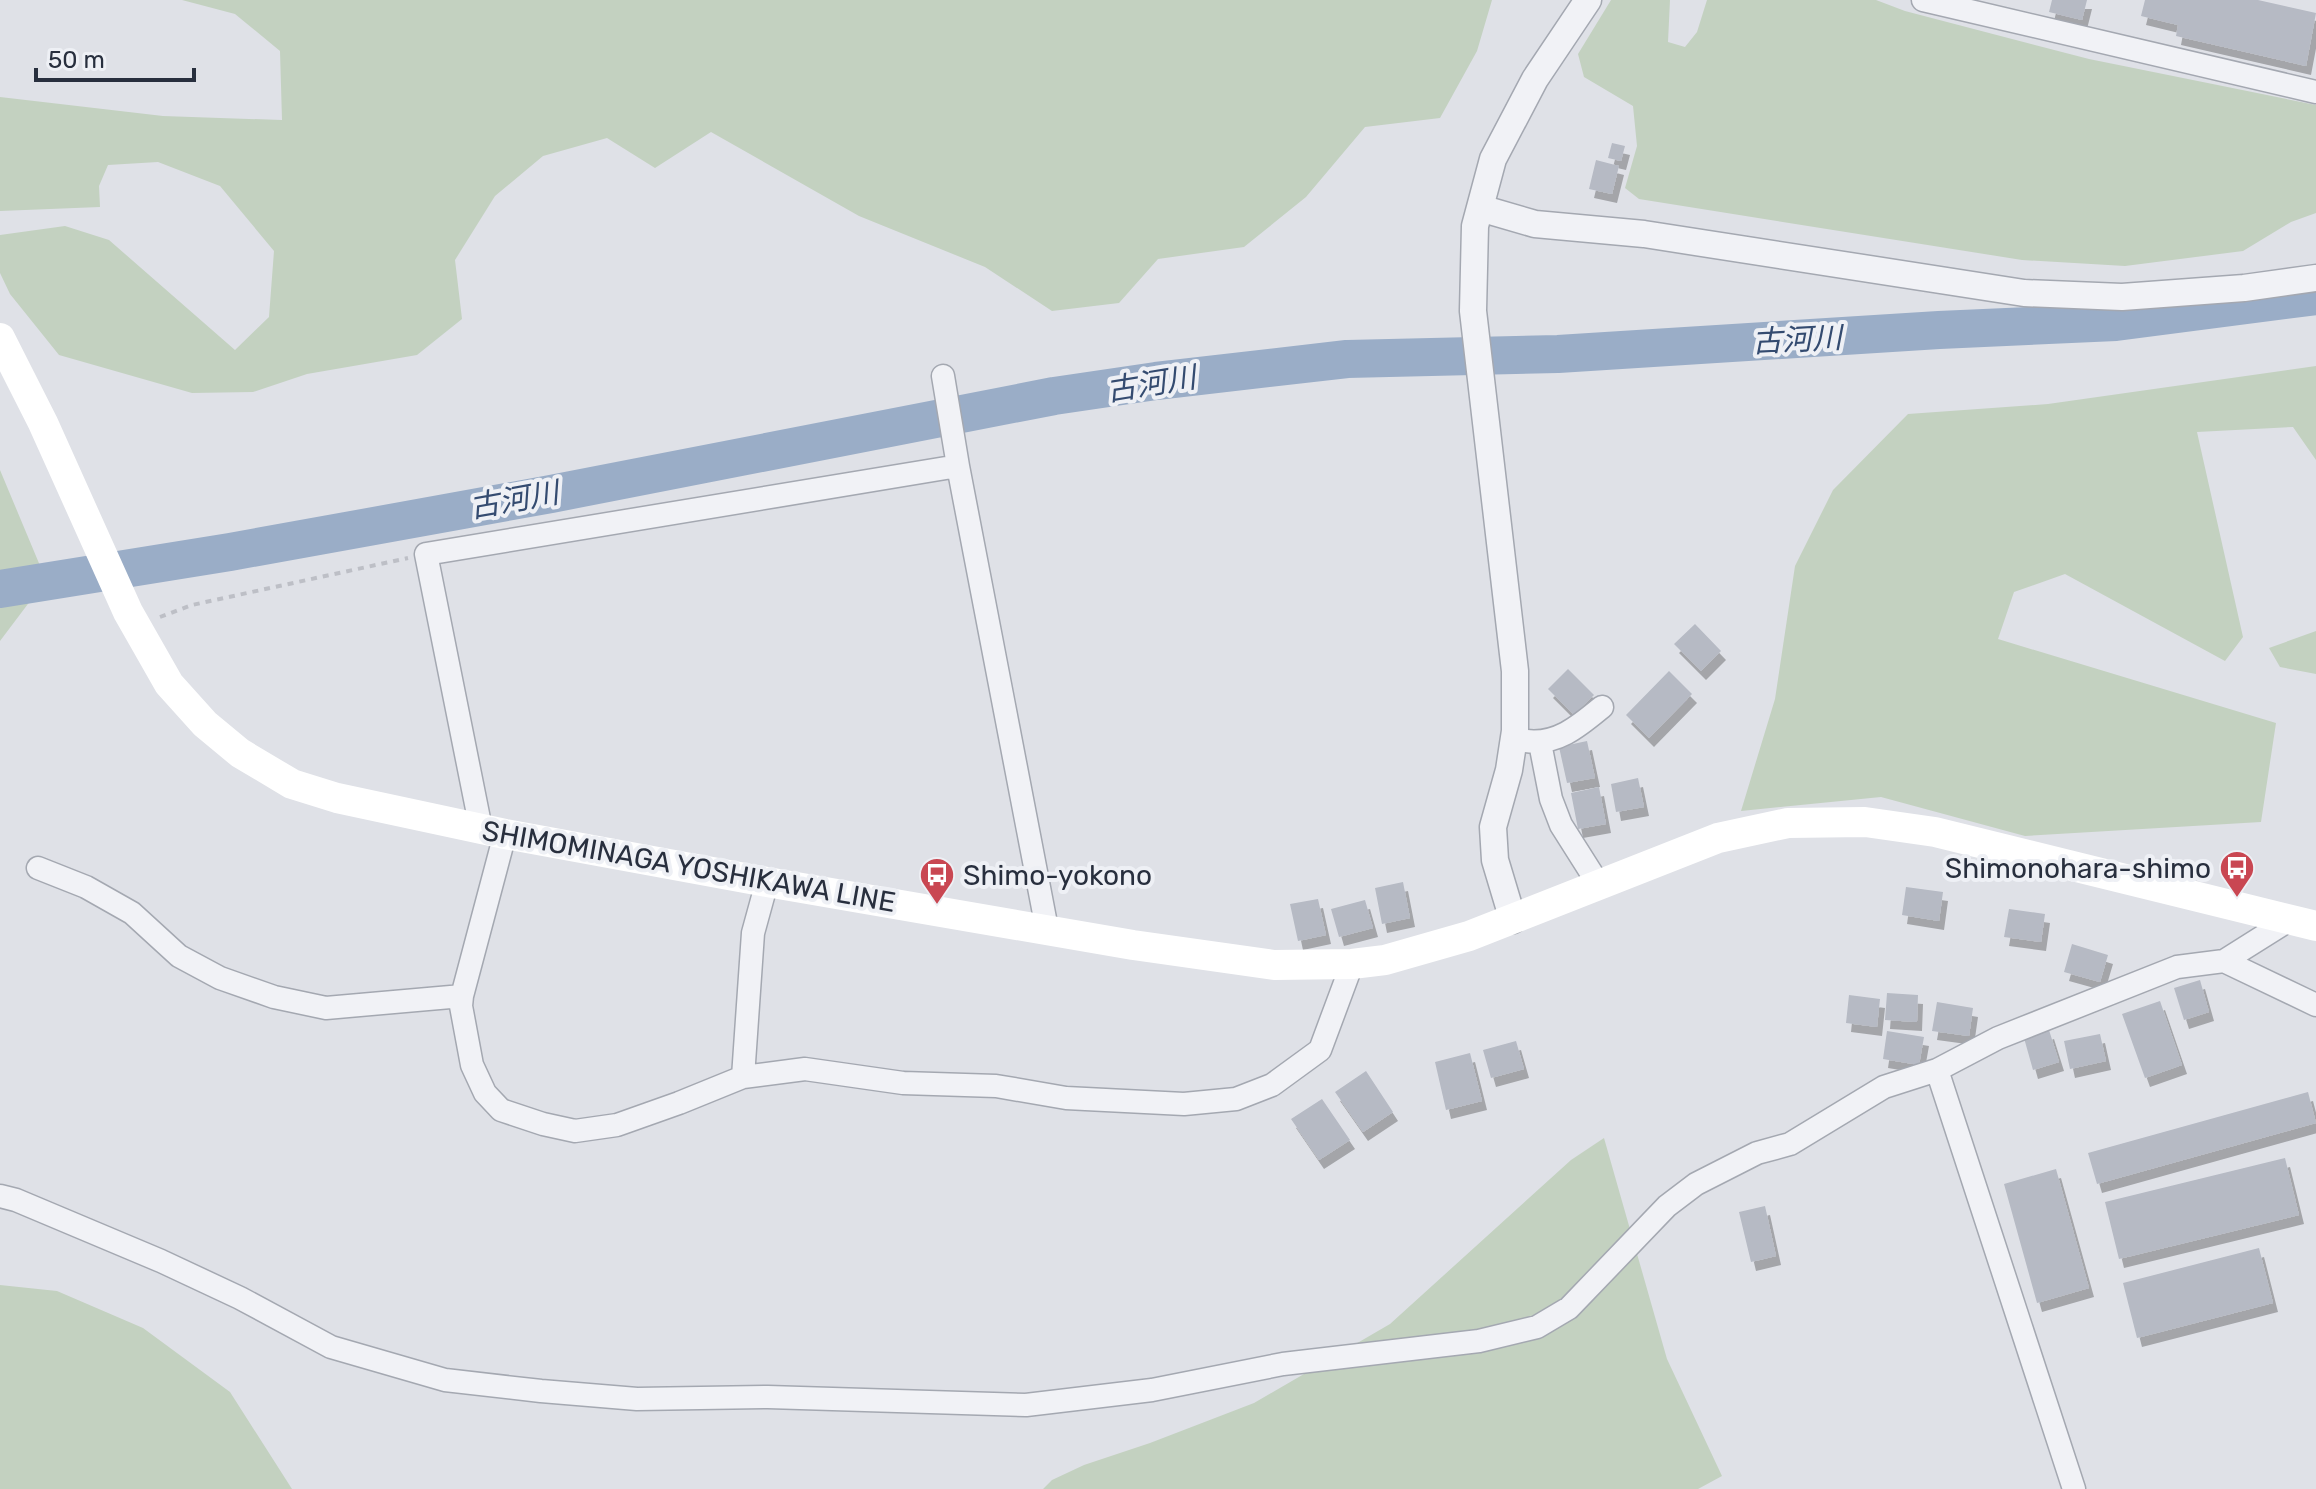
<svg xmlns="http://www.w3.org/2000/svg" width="2316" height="1489" font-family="Rubik,'Noto Sans JP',sans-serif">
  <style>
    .green { fill: #c3d1c0 }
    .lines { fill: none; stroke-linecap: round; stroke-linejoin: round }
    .river { stroke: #9aadc7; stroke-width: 38 }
    .building { fill: #b6bac4; filter: url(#shadow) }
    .minor-casing { stroke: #a4a8b1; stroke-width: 25 }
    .tertiary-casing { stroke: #a4a8b1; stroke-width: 29 }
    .path { stroke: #bdbfc6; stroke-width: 4; stroke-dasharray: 6 6; stroke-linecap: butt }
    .minor { stroke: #f1f2f6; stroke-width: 22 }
    .tertiary { stroke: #f1f2f6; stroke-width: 26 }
    .secondary { stroke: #fff; stroke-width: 30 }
    .labels { text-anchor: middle; stroke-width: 8; stroke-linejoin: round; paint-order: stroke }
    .street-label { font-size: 28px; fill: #282f3e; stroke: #eef0f5 }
    .poi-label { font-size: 28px; fill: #282f3e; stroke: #eef0f5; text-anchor: end }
    .water-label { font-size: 30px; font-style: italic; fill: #344b70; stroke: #eef0f5 }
  </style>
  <defs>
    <filter id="shadow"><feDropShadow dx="5" dy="9" stdDeviation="0" flood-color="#0004"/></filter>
  </defs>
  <rect width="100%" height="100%" fill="#dfe1e7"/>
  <path class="green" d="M182,0H1492L1477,51L1440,118L1365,127L1306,197L1244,247L1158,259L1119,303L1052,311L985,267L859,216L711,132L655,168L607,138L543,156L495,196L455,260L462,319L417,355L307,374L253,392L192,393L59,355L10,294L0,273V235L65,226L109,240L235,350L269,317L274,251L220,186L158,162L108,165L99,186L100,207L0,211V97L163,116L282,120L280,51L235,14Z
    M1611,0H1670L1668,42L1685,47L1697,32L1707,0H1876L1905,11L2089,59L2316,105V213L2291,222L2243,251L2125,266L2022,260L1639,199L1625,188L1637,146L1633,106L1584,77L1578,54Z
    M2316,366V460L2293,427L2197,432L2243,637L2225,661L2065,574L2014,592L1998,639L2276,723L2261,822L2025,836L1881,797L1741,811L1775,699L1795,566L1833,490L1908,414L2048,404Z
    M0,470L46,580L0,641Z
    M2316,631V674L2280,667L2269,648Z
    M1604,1138L1667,1359L1722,1476L1698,1489H1043L1052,1480L1084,1465L1150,1443L1254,1403L1390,1324L1571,1160Z
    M0,1285L57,1291L143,1328L230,1392L292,1489H0Z"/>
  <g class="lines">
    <path class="river" d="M0,589L230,552L551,494L1054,396L1156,381L1347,359L1558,354L1939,330L2116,322L2316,296"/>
  </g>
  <path class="building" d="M2052,0H2087L2082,20L2049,12Z
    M2145,0H2258L2316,13L2306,66L2176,36L2178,25L2141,16Z
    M1612,143L1625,146L1621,161L1608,158Z
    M1596,160L1619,166L1612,194L1589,189Z
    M1695,624L1721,651L1701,671L1674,644Z
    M1568,669L1594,695L1574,715L1548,689Z
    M1669,671L1692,694L1649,738L1626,715Z
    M1587,741L1595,778L1567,783L1559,747Z
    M1638,778L1644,807L1616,812L1611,784Z
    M1599,787L1606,824L1578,829L1571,793Z
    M1403,882L1410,918L1382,924L1375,888Z
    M1906,887L1943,892L1939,921L1902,915Z
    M1318,899L1326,935L1298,941L1290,904Z
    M1365,900L1373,928L1339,937L1331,909Z
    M2009,909L2045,914L2041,942L2004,937Z
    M2072,944L2108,955L2100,982L2064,972Z
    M2200,980L2209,1012L2184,1020L2174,988Z
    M1887,993L1918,995L1917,1022L1885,1020Z
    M1849,995L1880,999L1877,1027L1846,1023Z
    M2160,1001L2182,1065L2145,1078L2122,1014Z
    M1937,1002L1973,1008L1969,1036L1932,1031Z
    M2049,1030L2059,1062L2033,1070L2024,1038Z
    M1887,1031L1924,1037L1919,1065L1883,1059Z
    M2100,1034L2106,1061L2070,1069L2064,1041Z
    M1516,1041L1524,1069L1491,1078L1483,1050Z
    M1470,1053L1482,1101L1446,1110L1435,1062Z
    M1366,1071L1393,1112L1363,1132L1335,1092Z
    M2308,1092L2316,1123L2097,1184L2088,1153Z
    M1322,1099L1350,1140L1319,1160L1291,1119Z
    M2285,1158L2299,1215L2119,1259L2105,1202Z
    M2056,1169L2089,1288L2037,1303L2004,1184Z
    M1765,1206L1776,1256L1751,1262L1739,1212Z
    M2259,1248L2273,1303L2137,1338L2123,1283Z"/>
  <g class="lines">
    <defs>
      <path id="minor" d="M1923,0L2316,92
        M943,376L958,466L1047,929
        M1526,741C1557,745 1579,726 1602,707
        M1540,743L1551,799L1561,825L1599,885
        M481,829L426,554L958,466
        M505,834L462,996L461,1006L472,1065L485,1093L501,1110L543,1124L575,1131L617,1125L679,1103L743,1077L805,1069L903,1083L996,1086L1066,1098L1184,1104L1236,1099L1272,1085L1320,1050L1352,964
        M38,868L86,887L132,913L179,956L220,978L274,997L326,1008L462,996
        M2224,961L2316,1005
        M1937,1070L2074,1489
        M743,1077L753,933L767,882
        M0,1196L16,1200L161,1261L240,1298L331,1347L445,1380L541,1391L637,1399L768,1397L1026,1405L1152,1390L1283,1364L1479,1341L1537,1327L1569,1308L1667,1206L1696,1184L1757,1153L1790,1144L1884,1087L1937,1070L1998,1038L2177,967L2224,961L2289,920"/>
      <path id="tertiary" d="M1480,208L1535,224L1644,234L2024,293L2122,297L2244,288L2316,278
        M1513,920L1495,860L1493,827L1509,770L1515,731V671L1473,311L1475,226L1493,159L1535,79L1588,0"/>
    </defs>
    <use href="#minor" class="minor-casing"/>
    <use href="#tertiary" class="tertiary-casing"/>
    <path class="path" d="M160,617L192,605L408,558"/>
    <use href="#minor" class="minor"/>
    <use href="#tertiary" class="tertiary"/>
    <path class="secondary" d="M0,338L43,423L128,612L169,684L205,724L240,753L292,784L337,798L505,834L767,882L1133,945L1274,965L1352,964L1385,960L1469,936L1718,838L1788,823L1865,822L1935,832L2316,926"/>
  </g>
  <defs>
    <symbol id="bus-pin" viewBox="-11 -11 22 30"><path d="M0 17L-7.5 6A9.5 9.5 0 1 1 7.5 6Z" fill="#c94752" stroke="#eef0f5"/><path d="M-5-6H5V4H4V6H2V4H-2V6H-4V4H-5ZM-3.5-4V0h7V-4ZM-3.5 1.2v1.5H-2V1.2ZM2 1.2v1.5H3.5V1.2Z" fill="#fff"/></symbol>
  </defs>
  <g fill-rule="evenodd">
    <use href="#bus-pin" x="2217" y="848" width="40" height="54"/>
    <use href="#bus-pin" x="917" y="855" width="40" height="54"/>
  </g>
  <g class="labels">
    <g class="street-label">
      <text transform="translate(689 866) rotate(10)" y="10">SHIMOMINAGA YOSHIKAWA LINE</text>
    </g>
    <g class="poi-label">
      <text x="2211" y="878">Shimonohara-shimo</text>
      <text x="963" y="885" text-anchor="start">Shimo-yokono</text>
    </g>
    <g class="water-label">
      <text transform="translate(1797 340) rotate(-3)" y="10">古河川</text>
      <text transform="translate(1151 384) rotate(-9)" y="10">古河川</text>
      <text transform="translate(514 500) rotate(-10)" y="10">古河川</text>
    </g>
  </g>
  <path d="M36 68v12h158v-12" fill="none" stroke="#282f3e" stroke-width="4"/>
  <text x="48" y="68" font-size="24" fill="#282f3e" stroke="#eef0f5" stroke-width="6" paint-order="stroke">50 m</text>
</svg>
